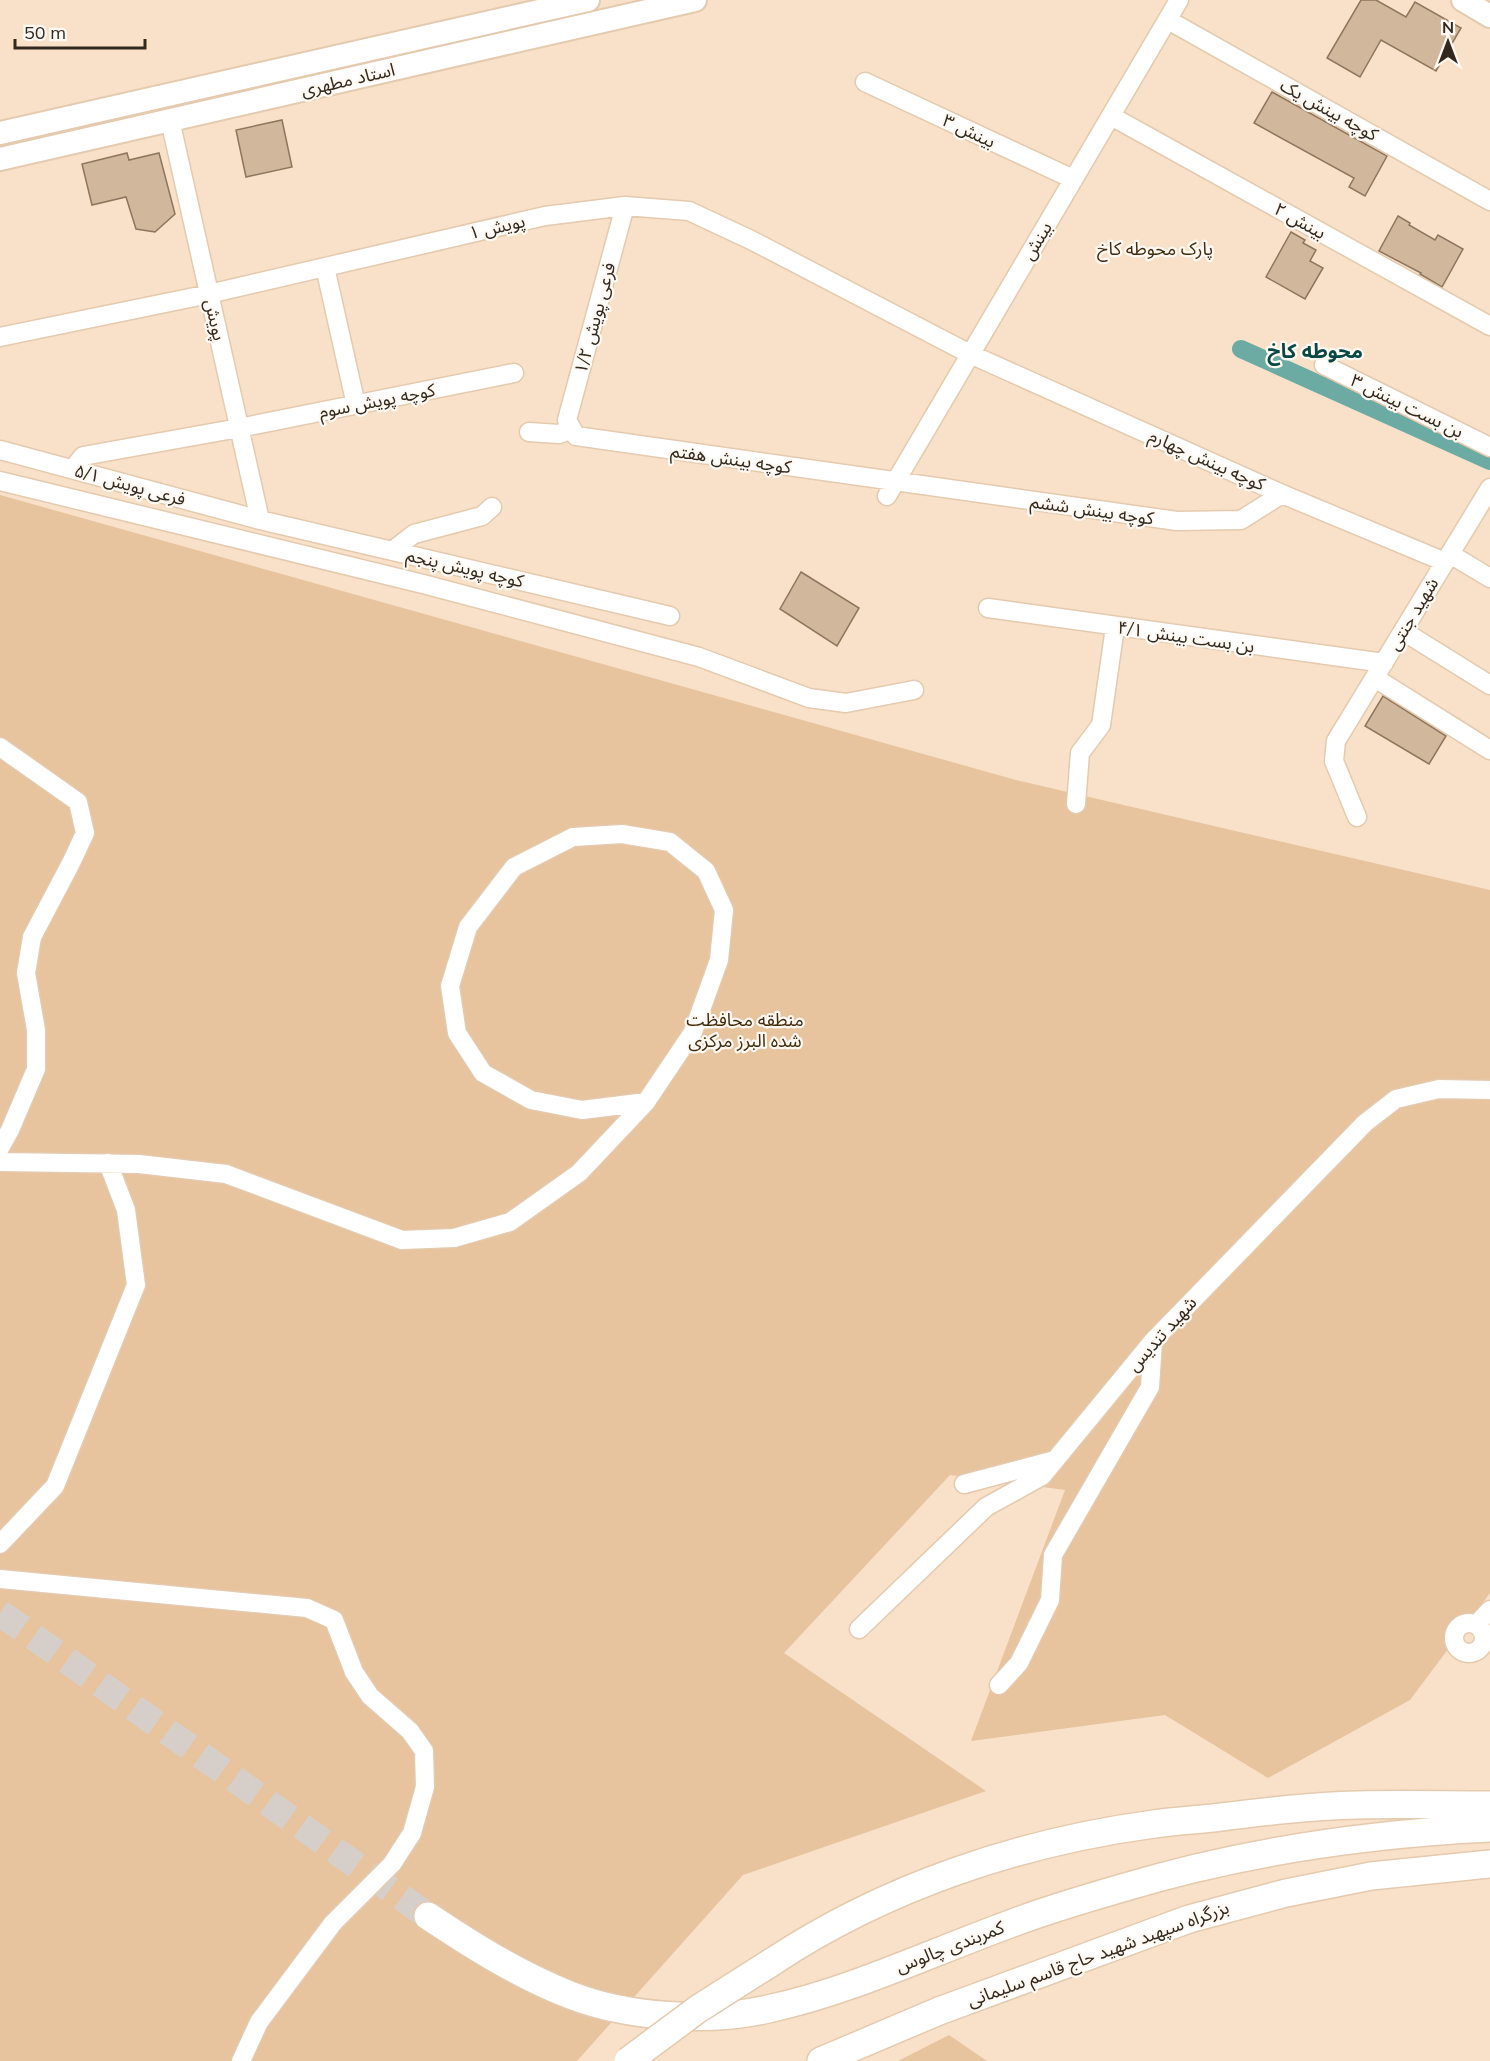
<svg xmlns="http://www.w3.org/2000/svg" width="1490" height="2061" font-family="Mulish,'Noto Sans Arabic',sans-serif">
  <style>
    .green { fill: #f8e1c8 }
    .forest { fill: #e7c39e }
    .lines { fill: none; stroke-linecap: round; stroke-linejoin: round }
    .canal { stroke: #6caaa4; stroke-width: 18 }
    .building { fill: #d1b79c; stroke: #8e765d; stroke-width: 1.5 }
    .highway-tunnel { stroke: #d6cfc9; stroke-width: 27; stroke-dasharray: 27 14; stroke-linecap: butt }
    .minor-casing { stroke: #e4caae; stroke-width: 21 }
    .major-casing { stroke: #e4caae; stroke-width: 26 }
    .highway-casing { stroke: #e4caae; stroke-width: 30 }
    .minor { stroke: #fff; stroke-width: 18 }
    .major { stroke: #fff; stroke-width: 22 }
    .highway { stroke: #fff; stroke-width: 27 }
    .highway-bridge-casing { stroke: #e4caae; stroke-width: 30; stroke-linecap: butt }
    .highway-bridge { stroke: #fff; stroke-width: 27 }
    .labels { text-anchor: middle; stroke-width: 4.5; stroke-linejoin: round; paint-order: stroke }
    .street-label { font-size: 18px; fill: #32281d; stroke: #fff9f4 }
    .park-label { font-size: 18px; fill: #422a0b; stroke: #fff9f4 }
    .neighbourhood-label { font-size: 20px; font-weight: bold; fill: #094945; stroke: #fff9f4 }
  </style>
  <rect width="100%" height="100%" fill="#fff9f4"/>
  <path class="green" d="M0,0H1490V2061H0Z"/>
  <path class="forest" d="M0,495L1016,780L1490,890V1593L1410,1700L1268,1778L1165,1715L971,1741L1065,1490L950,1475L784,1653L986,1791L743,1875L577,2061H0Z
    M949,2035L987,2061H898Z"/>
  <g class="lines">
    <path class="canal" d="M1241,349L1490,461"/>
  </g>
  <path class="building" d="M1361,0H1376L1406,17L1415,2L1461,28L1436,71L1381,40L1360,77L1327,58Z
    M1272,92L1387,156L1365,196L1349,187L1354,178L1254,123Z
    M282,120L292,167L246,177L236,130Z
    M127,153L129,160L159,153L175,214L155,232L136,229L126,197L92,205L82,164Z
    M1398,216L1410,223L1409,225L1435,240L1438,235L1463,249L1442,287L1420,274L1421,273L1379,251Z
    M1291,232L1305,240L1303,243L1316,250L1310,261L1323,268L1305,299L1266,277Z
    M801,572L859,608L837,646L780,609Z
    M1383,696L1446,736L1429,764L1365,726Z"/>
  <g class="lines">
    <path class="highway-tunnel" d="M0,1613L428,1916"/>
    <defs>
      <path id="minor" d="M1168,20L1490,201
        M865,82L1073,179
        M1111,116L1490,326
        M170,120L260,520
        M625,206L567,420L576,436L1177,521L1241,520L1282,494
        M325,267L356,405
        M0,337L209,294L545,216L625,206L689,211L751,240L970,354L1282,494L1445,562
        M1324,365L1490,447
        M529,432L559,434L572,429
        M0,450L260,520L670,616
        M73,469L83,456L239,428L514,373
        M0,481L423,584L699,657L809,698L846,703L914,690
        M887,496L1179,0
        M392,551L414,534L482,516L492,507
        M1450,554L1490,578
        M988,608L1384,663
        M1403,631L1490,685
        M1375,678L1490,750
        M0,747L78,802L85,833L71,863L32,937L26,973L36,1030V1069L10,1130L0,1148
        M1076,804L1080,753L1101,725L1115,627
        M1357,817L1334,761L1336,741L1490,488
        M0,1162L139,1164L226,1174L402,1240L454,1238L510,1222L579,1173L646,1102L693,1032L719,960L724,910L706,871L670,842L622,834L573,837L514,867L468,927L450,986L457,1033L483,1073L531,1100L582,1110L646,1102
        M964,1484L1055,1460
        M0,1544L55,1486L136,1285L126,1210L108,1163
        M0,1579L307,1608L334,1620L354,1672L370,1696L410,1731L424,1751L425,1787L412,1833L392,1864L333,1923L259,2022L241,2061
        M1454 1638a15 15 0 1 1 30 0a15 15 0 1 1-30 0Z
        M1476,1625L1490,1610
        M859,1629L986,1507L1042,1476L1153,1341L1365,1123L1396,1099L1439,1089L1490,1090
        M999,1685L1019,1663L1050,1600L1053,1555L1150,1387L1153,1341"/>
      <path id="major" d="M1463,0L1490,16
        M0,133L588,0
        M0,159L695,0"/>
      <path id="highway" d="M428,1916C473,1946 519,1975 570,1995C626,2017 709,2023 768,2009C851,1991 930,1953 1010,1924C1046,1910 1084,1899 1122,1888C1241,1852 1365,1834 1490,1828
        M772,1962C885,1887 1020,1842 1154,1824C1174,1821 1193,1820 1213,1818C1261,1812 1309,1806 1358,1805C1402,1804 1446,1805 1490,1805
        M821,2061L939,2011L1189,1919L1286,1893L1371,1876L1490,1864"/>
    </defs>
    <use href="#minor" class="minor-casing"/>
    <use href="#major" class="major-casing"/>
    <use href="#highway" class="highway-casing"/>
    <use href="#minor" class="minor"/>
    <use href="#major" class="major"/>
    <use href="#highway" class="highway"/>
    <defs>
      <path id="highway-bridge" d="M628,2061L698,2009L772,1962"/>
    </defs>
    <use href="#highway-bridge" class="highway-bridge-casing"/>
    <use href="#highway-bridge" class="highway-bridge"/>
  </g>
  <g class="labels">
    <g class="street-label">
      <text transform="translate(348 80) rotate(-13)" y="6">استاد مطهری</text>
      <text transform="translate(1329 110) rotate(29)" y="6">کوچه بینش یک</text>
      <text transform="translate(969 131) rotate(25)" y="6">بینش ۳</text>
      <text transform="translate(1300 221) rotate(29)" y="6">بینش ۲</text>
      <text transform="translate(497 227) rotate(-13)" y="6">پویش ۱</text>
      <text transform="translate(1037 241) rotate(-59)" y="6">بینش</text>
      <text transform="translate(595 318) rotate(-75)" y="6">فرعی پویش ۱/۲</text>
      <text transform="translate(215 320) rotate(77)" y="6">پویش</text>
      <text transform="translate(377 401) rotate(-11)" y="6">کوچه پویش سوم</text>
      <text transform="translate(1407 406) rotate(26)" y="6">بن بست بینش ۳</text>
      <text transform="translate(731 459) rotate(8)" y="6">کوچه بینش هفتم</text>
      <text transform="translate(1207 460) rotate(24)" y="6">کوچه بینش چهارم</text>
      <text transform="translate(130 485) rotate(15)" y="6">فرعی پویش ۵/۱</text>
      <text transform="translate(1092 510) rotate(8)" y="6">کوچه بینش ششم</text>
      <text transform="translate(465 568) rotate(13)" y="6">کوچه پویش پنجم</text>
      <text transform="translate(1413 614) rotate(-59)" y="6">شهید جنتی</text>
      <text transform="translate(1186 637) rotate(8)" y="6">بن بست بینش ۴/۱</text>
      <text transform="translate(1162 1334) rotate(-48)" y="6">شهید تندیس</text>
      <text transform="translate(950 1947) rotate(-21)" y="6">کمربندی چالوس</text>
      <text transform="translate(1098 1954) rotate(-20)" y="6">بزرگراه سپهبد شهید حاج قاسم سلیمانی</text>
    </g>
    <g class="park-label">
      <text x="1155" y="255">پارک محوطه کاخ</text>
      <text x="745" y="1026">منطقه محافظت<tspan x="745" dy="21">شده البرز مرکزی</tspan></text>
    </g>
    <g class="neighbourhood-label">
      <text x="1315" y="358">محوطه کاخ</text>
    </g>
  </g>
  <g transform="translate(1448 42)" stroke="#fff9f4" stroke-width="4.5" paint-order="stroke">
  <path d="M0-4.5L10 22L0 15L-10 22Z" fill="#32281d"/>
  <text y="-9" font-size="16" font-weight="bold" text-anchor="middle" fill="#32281d">N</text>
  </g>
  <path d="M15 39v9h130v-9" fill="none" stroke="#32281d" stroke-width="3"/>
  <text x="24" y="39" font-size="18" fill="#32281d" stroke="#fff9f4" stroke-width="4.5" paint-order="stroke">50 m</text>
</svg>
